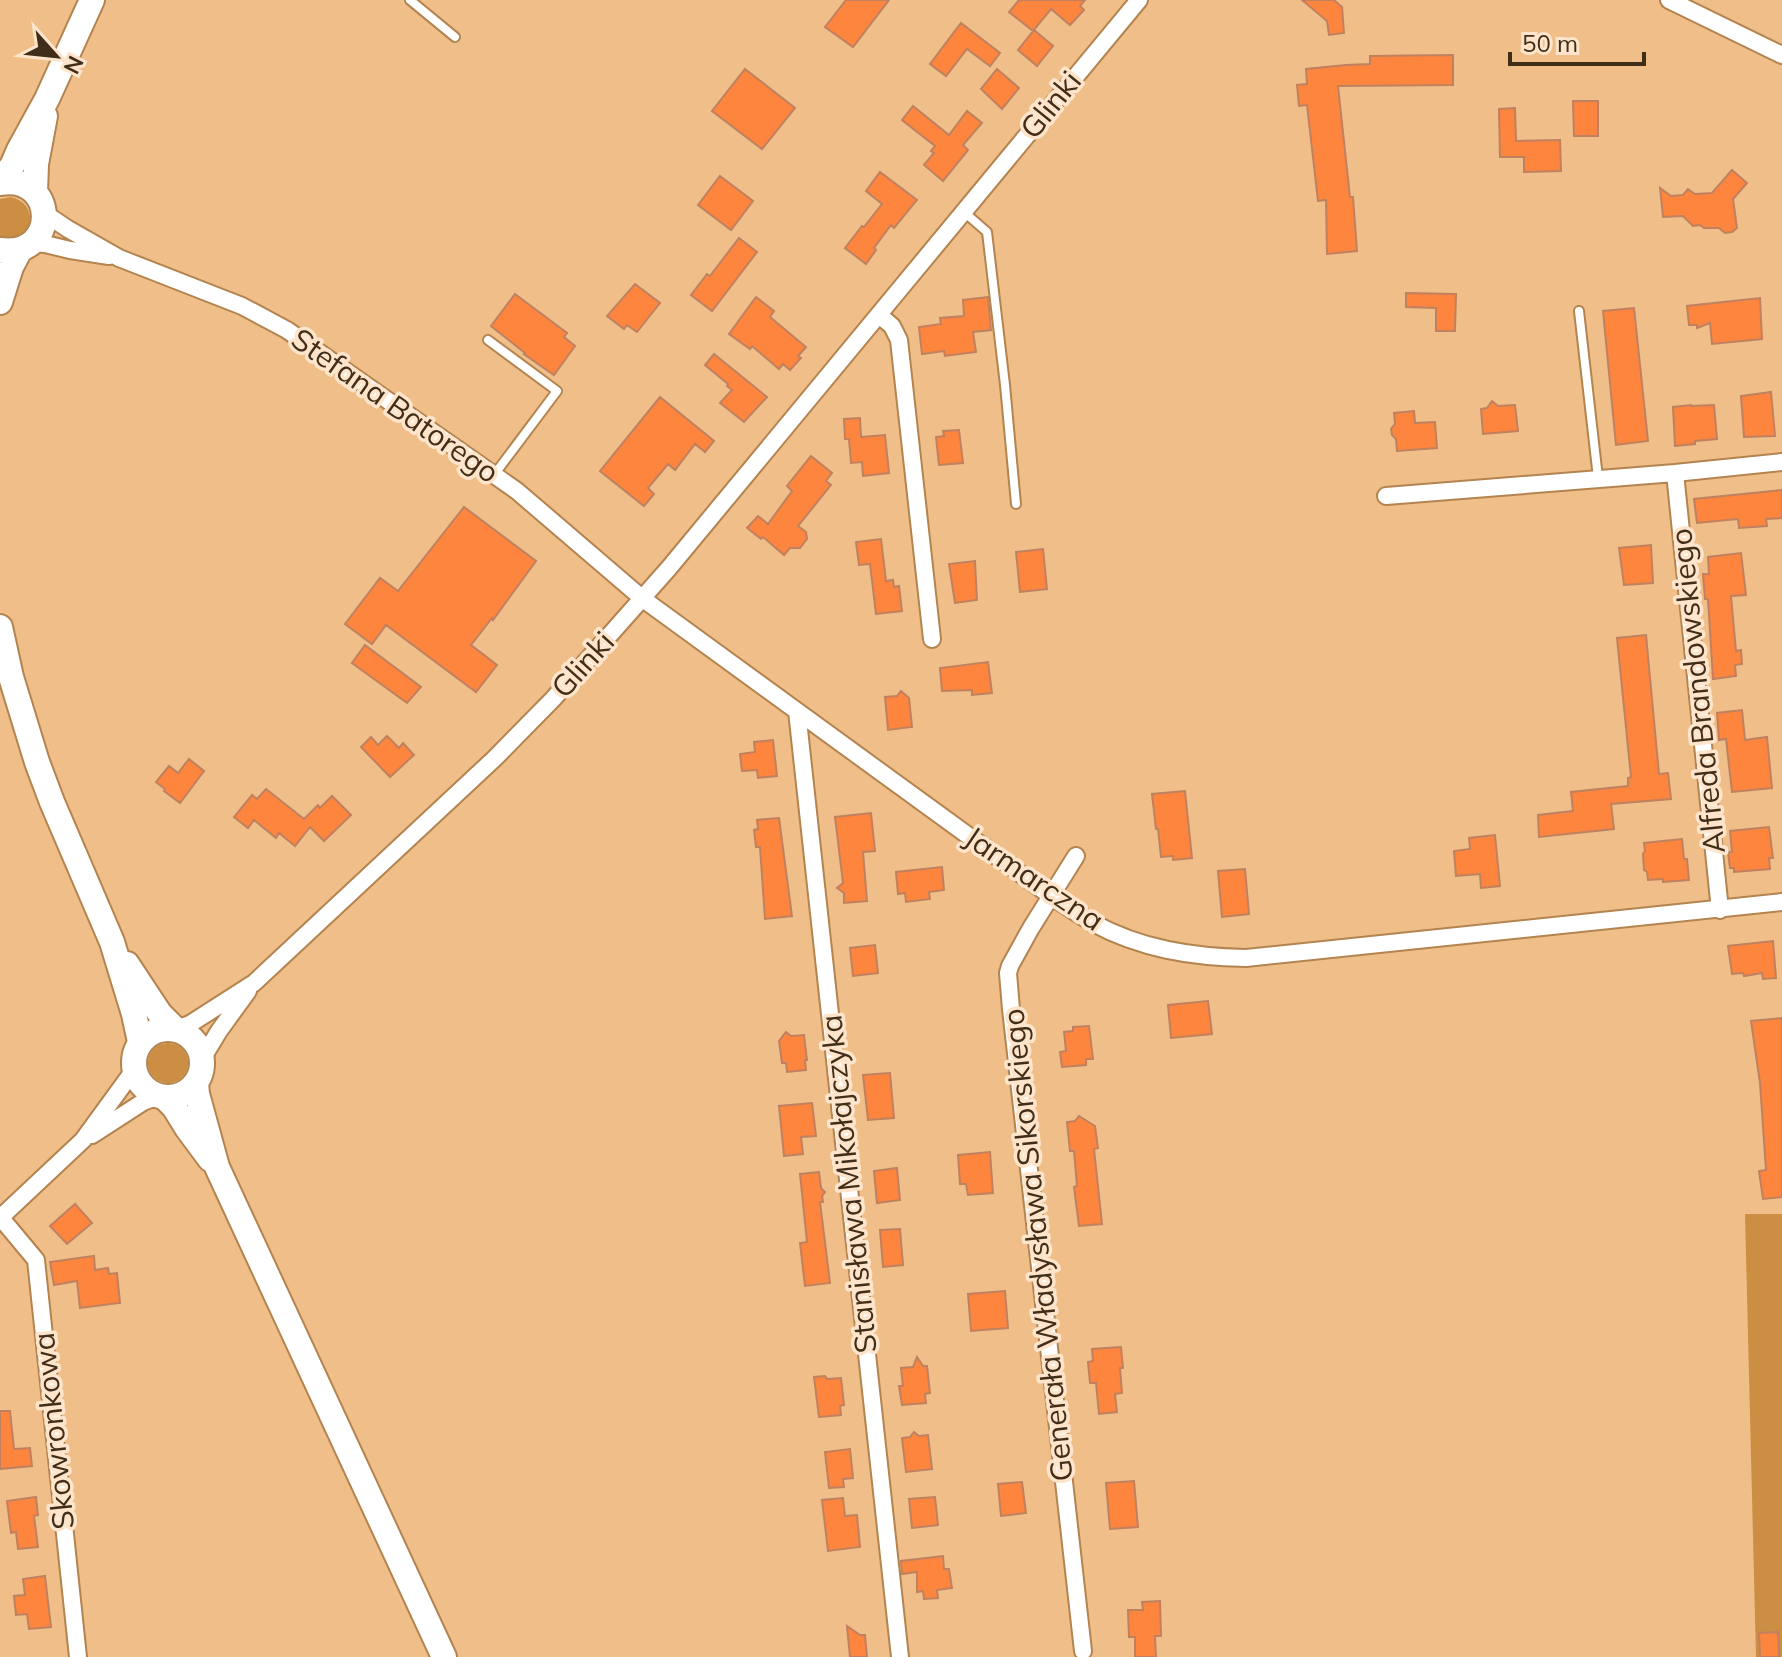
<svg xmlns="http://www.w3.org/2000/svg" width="1782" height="1657" font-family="Mulish,sans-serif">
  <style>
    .green { fill: #cc8e42 }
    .building { fill: #fd853d; stroke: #bf8160; stroke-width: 2 }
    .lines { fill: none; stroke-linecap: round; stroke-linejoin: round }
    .service-casing { stroke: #b38450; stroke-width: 12 }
    .minor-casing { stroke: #b38450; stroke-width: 20 }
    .secondary-casing { stroke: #b38450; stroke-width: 28 }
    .service { stroke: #fff; stroke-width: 8 }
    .minor { stroke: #fff; stroke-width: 16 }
    .secondary { stroke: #fff; stroke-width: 24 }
    .labels { text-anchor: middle; stroke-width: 7; stroke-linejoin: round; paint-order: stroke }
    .street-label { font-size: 30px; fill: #412e18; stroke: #fee4ca }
  </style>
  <rect width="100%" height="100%" fill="#f0be88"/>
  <path class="green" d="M11,197C43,205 31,246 0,237V199Z
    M148 1063a20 20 0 1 1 40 0a20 20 0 1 1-40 0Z
    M1745,1214H1782V1657H1756Z"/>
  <path class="building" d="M846,0H889L853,47L825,27Z
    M1019,0H1085L1080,6L1084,10L1070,25L1051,9L1033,31L1009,12Z
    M1302,0H1334L1342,7L1344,33L1329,35L1327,21Z
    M961,23L1000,53L990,66L967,49L946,76L930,64Z
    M1034,30L1053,46L1037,66L1018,50Z
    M1453,55V85L1338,86L1350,197H1353L1357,251L1327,254L1326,200L1318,201L1307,105L1299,106L1297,85L1307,84L1306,69L1346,65L1370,64V56Z
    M745,69L795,108L762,149L712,111Z
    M997,69L1019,88L1002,109L981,89Z
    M1573,101H1598V136H1574Z
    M913,106L949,135L967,111L982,123L963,145L968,150L943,181L924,165L934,153L931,151L935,146L902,120Z
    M1515,108L1516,141L1560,140L1561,171L1524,172V157H1500L1499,109Z
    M1732,170L1747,183L1733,199L1737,228L1732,232L1725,233L1719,228H1704L1700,225L1693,226L1683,216L1663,217L1660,188L1671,196L1683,195L1688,189L1695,194L1712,193Z
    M880,172L917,200L894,228L891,225L874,248L876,250L866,264L845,248L862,226L864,227L882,204L866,191Z
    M720,176L753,201L731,230L698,205Z
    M739,238L757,252L712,311L691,295L707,274L710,276Z
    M635,284L660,303L637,332L627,325L624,329L607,316Z
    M1406,293L1456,294L1455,331H1436V308L1406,307Z
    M515,294L567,333L564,337L575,346L554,375L524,354L525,353L491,326Z
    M756,297L774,311L770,317L806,347L798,356L801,358L790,370L783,364L779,369L752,346L750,349L729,334Z
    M988,297L991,330L973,332L976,352L945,356L944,351L922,354L919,327L941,324L940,318L964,316L963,300Z
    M1760,298L1762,339L1712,344L1710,323L1697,328V325H1689L1687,306Z
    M1634,308L1648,441L1616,445L1603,311Z
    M714,354L767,397L744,422L720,403L732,390L727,386L728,384L705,365Z
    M1771,392L1775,436L1744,437L1741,396Z
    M660,397L714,441L705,452L695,444L675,470L668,464L648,488L654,494L644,506L600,471Z
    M1492,401L1498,406L1515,405L1518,431L1483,434L1481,409L1487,408Z
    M1691,405V406L1714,405L1717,439L1695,441V444L1675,446L1673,407Z
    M1414,411L1415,423L1435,422L1437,448L1397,451L1396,439L1392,435L1391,429L1395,424L1394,413Z
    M860,418L861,437L885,435L889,473L863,476L862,462L851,463L849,439H845L844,419Z
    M959,430L963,463L939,465L936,437L944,436L943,431Z
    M811,456L832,473L826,481L831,485L798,526L806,532L807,539L800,548H790L784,555L763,537L761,539L747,528L758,516L768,524L792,491L787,486Z
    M1782,490V518L1766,519L1767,526L1739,528L1738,519L1697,523L1694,499Z
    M464,507L536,561L493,620L492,618L471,645L497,665L476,692L386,625L372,644L345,624L380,578L398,591Z
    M881,539L886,581L893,580L894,587L899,586L902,611L876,614L870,564L859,565L856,542Z
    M1651,545L1653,583L1624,585L1619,548Z
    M1043,549L1047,589L1020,592L1016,552Z
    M1741,553L1746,595L1731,596L1736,651L1741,650L1742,664L1735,665L1736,676L1713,679L1708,599H1705L1703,574H1709L1708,557Z
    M975,561L977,600L955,603L949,564Z
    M1646,635L1659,774L1668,773L1671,799L1611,804L1614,829L1539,837L1538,815L1573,811L1571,792L1628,786V778L1631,777L1617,638Z
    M365,645L421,687L407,703L352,663Z
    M988,662L992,693L972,695V690L942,691L940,668Z
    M901,691L909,698L912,727L888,730L885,697L897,696Z
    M1742,710L1745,740L1767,737L1772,788L1732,792L1726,739L1719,740L1717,713Z
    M387,736L399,748L403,743L414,755L390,777L361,747L371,737L378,745Z
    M773,740L777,776L758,778L757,770L742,771L740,754L755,752L754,742Z
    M189,759L204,771L180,803L164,791L165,789L156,782L169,766L178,773Z
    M266,789L304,819L318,805L320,808L332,796L351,815L324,841L310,827L295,846L279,833L276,838L254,820L248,828L234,817L252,795L257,799Z
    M1185,791L1192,858L1173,860V856L1161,857L1158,829H1156L1152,794Z
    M871,813L875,851L863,852L867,901L844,903V893L837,888L843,883L835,817Z
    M779,818L792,916L765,919L760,847H756L754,830L758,829L757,820Z
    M1769,827L1773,858H1769L1770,869L1734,872V868H1730L1728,852H1732L1730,831Z
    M1495,835L1500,886L1481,888L1480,874L1456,876L1454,851L1470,849L1469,838Z
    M1682,839L1684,859H1687L1689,880L1663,882V879L1648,880L1647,872L1644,870L1643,854L1645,851L1644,843Z
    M942,867L944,890L929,892L930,899L906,902L905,893L898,894L896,872Z
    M1245,869L1249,914L1222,917L1218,871Z
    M1773,941L1776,978L1763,979L1762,973L1744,976L1743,973L1732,974L1728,946Z
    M875,945L878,973L853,976L850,948Z
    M1208,1001L1212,1034L1171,1038L1168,1005Z
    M1782,1018V1197L1763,1199L1759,1171L1766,1170L1760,1083L1751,1021Z
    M1089,1026L1093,1059H1086V1065L1062,1067L1060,1052L1066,1051L1064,1032L1073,1031V1027Z
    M786,1032L791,1036L804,1035L807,1060H805L806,1070L787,1072L786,1063H782L779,1041Z
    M890,1073L894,1118L868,1120L863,1075Z
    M812,1103L816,1136L801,1137L803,1154L784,1156L779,1106Z
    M1079,1116L1095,1126L1098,1148L1094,1149L1102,1224L1079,1226L1074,1187L1077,1186L1074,1151H1070L1067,1122L1075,1121Z
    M990,1152L993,1193L968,1195L966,1184H960L958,1155Z
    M897,1168L900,1200L877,1203L874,1171Z
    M819,1172L821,1188L825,1192L822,1196L823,1202H820L830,1283L805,1286L800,1243L807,1242L800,1174Z
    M75,1204L92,1223L67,1244L50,1226Z
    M900,1229L903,1265L883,1267L880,1230Z
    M94,1256L95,1270L108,1268L109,1274L117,1273L120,1303L80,1308L77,1281L54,1285L50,1262Z
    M1005,1291L1008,1328L971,1331L968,1294Z
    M1121,1347L1123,1368H1120L1122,1393L1115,1394L1117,1412L1099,1414L1096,1383H1090L1088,1362L1093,1361L1092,1349Z
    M917,1357L923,1366H927L930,1393L925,1394L926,1403L902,1405L899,1386H903L901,1368L913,1367Z
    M825,1376L827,1379L841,1378L844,1405L840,1406L841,1415L819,1417L814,1377Z
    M0,1411H10L14,1449L30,1448L32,1466L0,1469Z
    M914,1432L919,1436L928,1435L932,1469L906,1472L902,1438L910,1437Z
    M850,1449L853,1478L843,1479L844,1487L829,1488L825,1452Z
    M1134,1481L1138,1527L1110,1529L1106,1483Z
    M1022,1482L1026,1513L1001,1516L998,1484Z
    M36,1497L38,1515L34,1516L38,1547L18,1549L16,1532L11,1533L7,1501Z
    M935,1497L938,1525L912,1528L909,1499Z
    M843,1498L845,1516L857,1515L860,1547L828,1551L822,1500Z
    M943,1556L944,1569H949L952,1588L937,1590L938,1598L924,1599L923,1591L917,1592V1572L902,1574L901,1561Z
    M45,1576L51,1627L29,1629L27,1614L16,1615L14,1596L25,1595L23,1579Z
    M1160,1601L1161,1636H1155L1156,1657H1135V1637H1129L1128,1610H1143L1142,1602Z
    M847,1626L860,1635H865L867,1657H850Z
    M1778,1632L1779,1657H1760L1759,1633Z"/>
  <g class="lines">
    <defs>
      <path id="service" d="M410,0L455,37
        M964,212L987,232L1005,385L1016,504
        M1579,311L1598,478
        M488,340L557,391L494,475"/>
      <path id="minor" d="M1669,0L1782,55
        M44,213L68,229L119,258L242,306L287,330L517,491L643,599L1051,896C1065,905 1079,915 1093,923C1141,949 1192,957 1246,958L1782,902
        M32,243L45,244L70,250L109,256
        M879,315L892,326L899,340L932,639
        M1386,496L1675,473
        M797,711L900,1657
        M1076,856L1031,928L1010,966L1008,973L1011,1009L1083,1651
        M1720,910L1675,473L1782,462
        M175,1029L190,1024L254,983L494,759L553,699L669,568L1139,0
        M202,1059L219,1031L248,991
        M92,1135L143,1102L159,1096
        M0,1218L83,1140L134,1070
        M1,1218L36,1260L78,1657"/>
      <path id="secondary" d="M0,181L12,166L19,150L47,99L92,0
        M0,183C57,173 60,258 0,250
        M35,192L36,164L45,116
        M0,302L11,267L20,250
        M0,627L11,677L37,762L52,802L112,942L134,1014L140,1042
        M127,964L160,1014L175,1029
        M134 1063a34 34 0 1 1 68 0a34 34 0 1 1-68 0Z
        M196,1083L197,1094L217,1167L444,1657
        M164,1097L174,1107L187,1128L210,1159"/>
    </defs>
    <use href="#service" class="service-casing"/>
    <use href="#minor" class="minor-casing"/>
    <use href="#secondary" class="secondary-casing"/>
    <use href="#service" class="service"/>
    <use href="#minor" class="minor"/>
    <use href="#secondary" class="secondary"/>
  </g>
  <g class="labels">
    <g class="street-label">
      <text transform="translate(1051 105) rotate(-51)" y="10">Glinki</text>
      <text transform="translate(395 406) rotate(35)" y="10">Stefana Batorego</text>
      <text transform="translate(583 665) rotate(-48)" y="10">Glinki</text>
      <text transform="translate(1698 691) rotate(-96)" y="10">Alfreda Brandowskiego</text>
      <text transform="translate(1034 879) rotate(34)" y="10">Jarmarczna</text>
      <text transform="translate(849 1184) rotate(-96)" y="10">Stanisława Mikołajczyka</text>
      <text transform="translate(1038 1245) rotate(-96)" y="10">Generała Władysława Sikorskiego</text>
      <text transform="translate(54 1431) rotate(-96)" y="10">Skowronkowa</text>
    </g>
  </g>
  <g transform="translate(56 56) rotate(117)" stroke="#fee4ca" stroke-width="6" paint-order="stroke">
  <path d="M0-6L14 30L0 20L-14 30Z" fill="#412e18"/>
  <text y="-12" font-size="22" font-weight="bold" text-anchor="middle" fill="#412e18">N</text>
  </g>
  <path d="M1510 52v12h134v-12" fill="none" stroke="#412e18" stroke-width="4"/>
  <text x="1522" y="52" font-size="24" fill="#412e18" stroke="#fee4ca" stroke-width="6" paint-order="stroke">50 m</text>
</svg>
